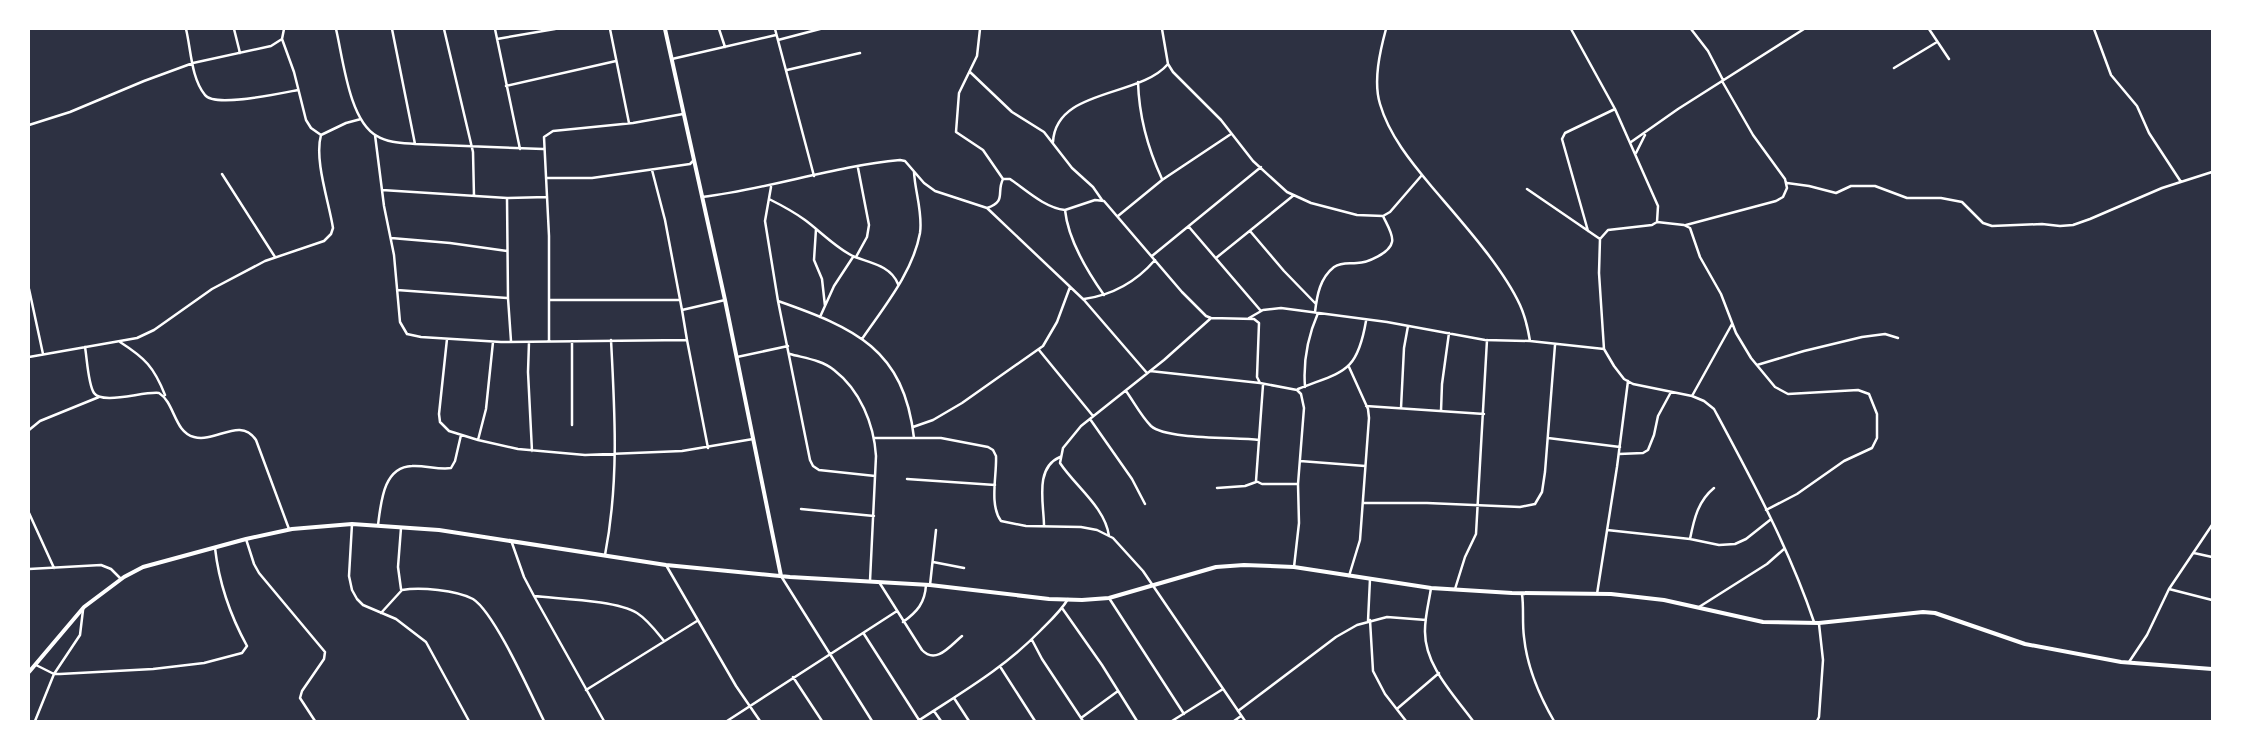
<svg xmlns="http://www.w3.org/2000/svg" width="2241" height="750" font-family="'Space Grotesk',sans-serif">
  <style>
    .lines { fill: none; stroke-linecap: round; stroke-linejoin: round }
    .minor { stroke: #fff; stroke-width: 2.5 }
    .secondary { stroke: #fff; stroke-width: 4 }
  </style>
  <rect width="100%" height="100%" fill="#2d3142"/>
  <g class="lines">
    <path class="minor" d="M186,29C191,49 191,78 205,95C214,108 282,93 298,90
      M234,29L240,53
      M336,29C343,58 349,121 377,136C388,143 403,143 415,144L543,149
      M392,29L415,144
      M444,29L473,152L474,196
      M495,29L520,149
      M610,29L629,123
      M719,29L725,47
      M775,29L814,176
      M980,29L977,56L959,93L956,132L983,150L1003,179
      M1162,29L1168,64L1173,72L1221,120L1253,161L1287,192L1311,203L1357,215L1383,216L1390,212L1422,175
      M1386,29C1380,51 1373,81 1380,104C1389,135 1411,162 1432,187C1460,220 1502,266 1520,305C1525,316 1528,329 1530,341
      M1571,29L1615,109L1658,206L1657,222L1652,225L1608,230L1600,239L1599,273L1604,349L1614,366L1624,379L1633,384L1692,396L1704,401L1714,409C1751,478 1789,548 1814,622
      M1691,29L1708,51L1723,80
      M1929,29L1949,59
      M2094,29L2111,75L2137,106L2149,133L2181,182
      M282,39L294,72L306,120L311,128L321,135
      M497,39L555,29
      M778,40L820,29
      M672,59L776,35
      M1894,68L1937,42
      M787,70L860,53
      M970,72L1012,112L1044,132L1072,168L1093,187L1102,200
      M1138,82C1139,115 1148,149 1162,179
      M506,86L616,61
      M29,125L70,112L144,81L193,63L271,46L282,39L284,29
      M375,135L384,206L394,255L400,322L407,334L421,337L501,342L687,340L682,310L725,300
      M1053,142C1056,88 1139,98 1168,64
      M1631,142L1678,109L1804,29
      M1636,153L1645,135
      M652,170L665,220L682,310
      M222,174L275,257
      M546,178H592L690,164L694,160
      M1787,183L1809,186L1836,193L1851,186H1875L1907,198H1941L1962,202L1983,223L1992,226L2042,224L2060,226L2073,225L2090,219L2162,188L2212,172
      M771,187L765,221L778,301L810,460L813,466L819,470L875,476
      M1527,189L1600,239
      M382,190L507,198L547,197
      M702,197C769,189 834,166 900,160L905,161L924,183L935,191L987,208C1007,201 996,193 1003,179H1010C1026,190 1045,208 1065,210L1095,200L1104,201L1182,292L1206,316L1211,318L1254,319L1259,323L1257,377L1260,383L1297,390L1301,394L1304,408L1298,484L1299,523L1294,567
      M507,198L508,298L511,341
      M769,199C781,205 794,212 805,220C820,231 838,250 855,257C871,263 891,266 898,284
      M987,208L1084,300L1147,373
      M1065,210C1068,239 1087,271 1104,295
      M1118,216L1162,180L1231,134
      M1657,222L1684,225L1690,228L1700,257L1721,294L1736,333L1751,358L1775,387L1788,394L1858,390L1869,394L1877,414V438L1872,448L1844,461L1797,494L1766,510
      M1686,225L1776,201L1783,197L1787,188L1785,179L1753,135L1722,81
      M1189,227L1261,311
      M816,229L814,260L822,279L825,306
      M1250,231L1284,271L1316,304
      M1588,231L1562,139L1565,133L1615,109
      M391,238L450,243L507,251
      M1152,256L1261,167
      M856,257L867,237L869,225L858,168
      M1216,258L1294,195
      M29,289L43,354
      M397,290L507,298
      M1084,299C1113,295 1136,282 1155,260
      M549,300H679
      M778,301C855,328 904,349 914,438
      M1315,312C1317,295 1320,278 1334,267C1342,262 1349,264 1357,263C1367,263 1390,253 1392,242C1394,235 1386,223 1383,216
      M820,317L834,286L853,257
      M1249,318L1263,310L1281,308L1387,322L1485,340L1530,341L1604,349
      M447,339L439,414L440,422L449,431L478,440L518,449L585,455L682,451L753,439
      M862,339C884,307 913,272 920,233C923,213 915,192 914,172
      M687,340L708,448
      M549,341V236L544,137L553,131L633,123L683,114
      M120,342C145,358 154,367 165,395
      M529,342L528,372L532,451
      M572,342V425
      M85,347C87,358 88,384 94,393C102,405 144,391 159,393C175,403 174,432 194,437C216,443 240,416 256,440L289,529
      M1039,350L1093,416
      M790,354C804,358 822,360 834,370C860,390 874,424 876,456L870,581
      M29,357L137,338L154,330L212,289L265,261L324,241L331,234L333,228C329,202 314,160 321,135L346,123L361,119
      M737,357L788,346
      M1757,365L1804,351L1862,337L1885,334L1898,338
      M1150,371L1260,383
      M1263,385L1256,481L1262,484H1298
      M1305,387C1303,361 1308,336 1318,313
      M1298,389C1343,371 1357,374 1366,321
      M1126,391C1134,402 1141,416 1151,426C1167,440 1236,437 1259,440
      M1692,396L1732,324
      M1366,406L1484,414
      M1401,408L1404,348L1408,326
      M1441,411L1442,384L1449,333
      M1090,419L1132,479L1145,504
      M913,427L933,420L962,403L1043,346L1057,322L1070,287
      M29,430L40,421L99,397
      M875,438H941L988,447L993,450L996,456C997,475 989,505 1001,521L1026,526L1081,527L1097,530L1113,538L1143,571L1245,721
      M1548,438L1620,447
      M478,440L486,409L493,342
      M1619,454L1643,453L1648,450L1654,435L1658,416L1671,392
      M1300,461L1365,466
      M907,479L995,485
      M1217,488L1245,486L1256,482
      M1363,503H1427L1520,507L1535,504L1542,492L1545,472L1555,345
      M801,509L874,516
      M29,513L54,568
      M352,524L349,576L352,590L357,599L363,605L396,619L426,642L469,721
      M378,525C381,503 383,467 412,466C425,465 438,470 451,468L455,461L461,435
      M1044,526C1044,504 1034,468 1060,457
      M401,528L398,567L401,589
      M1607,530L1690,539L1719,545L1735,544L1746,539L1770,520
      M1109,536C1105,507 1075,486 1060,463L1063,448L1081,426L1164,360L1210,319
      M246,539L254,564L259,573L325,652L324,659L302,691L300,698L315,721
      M1690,539C1694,519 1698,501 1714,488
      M512,543L524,577L534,596L604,721
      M2194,553L2212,557
      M605,555C619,483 615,414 611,340
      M933,562L964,568
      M666,565L736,686L760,721
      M29,569L101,565L111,569L121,579
      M781,576L872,721
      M1349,576L1360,540L1369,418L1368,409L1349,367
      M879,582L922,650C936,665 950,646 962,636
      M930,585L936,530
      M1431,588C1429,602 1425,616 1425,630C1424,665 1454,695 1473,721
      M1455,589L1465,557L1476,534L1487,340
      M2169,589L2212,600
      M1522,594C1524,608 1522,622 1524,637C1527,667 1539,695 1554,721
      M1597,594L1617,467L1628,381
      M534,596C560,599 616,600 637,613C648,620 656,631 664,641
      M1109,598L1184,714
      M1699,607L1767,564L1784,549
      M1062,608L1102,665L1137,721
      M381,613L402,590C420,587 456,590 473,599C495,613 531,695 544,721
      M1370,620L1373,671L1385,694L1406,721
      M1368,621L1370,579
      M903,622C917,612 925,603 926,585
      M864,634L919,720
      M1032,640L1042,659L1083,721
      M2129,662L2147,635L2169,589L2212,525
      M36,665L54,674H60L153,669L204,663L242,653L247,646C230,615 219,583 215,548
      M1001,668L1035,721
      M793,677L822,721
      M586,690L697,621
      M954,698L969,721
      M1398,708L1439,673
      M934,711L941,721
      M1238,711L1336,637L1357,625L1387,617L1426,620
      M1081,718L1118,691
      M35,721L54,674L80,635L83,610
      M727,721L897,611
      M918,721C962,692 1003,669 1040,631C1050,621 1061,611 1068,599
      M1172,721L1223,689
      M1234,721L1241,716
      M1817,721L1819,717L1823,660L1819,624"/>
    <path class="secondary" d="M665,29L725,300L781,576
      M29,672L84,607L124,577L143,567L246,539L292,529L352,524L439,530L666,565L790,577L930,585L1049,599L1082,600L1109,598L1216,567L1244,565L1294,567L1431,588L1512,593L1611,594L1664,600L1763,622L1819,623L1923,612L1935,613L2025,644L2121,662L2212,669"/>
  </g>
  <rect width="2241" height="750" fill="none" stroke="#ffffff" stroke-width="60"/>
</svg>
